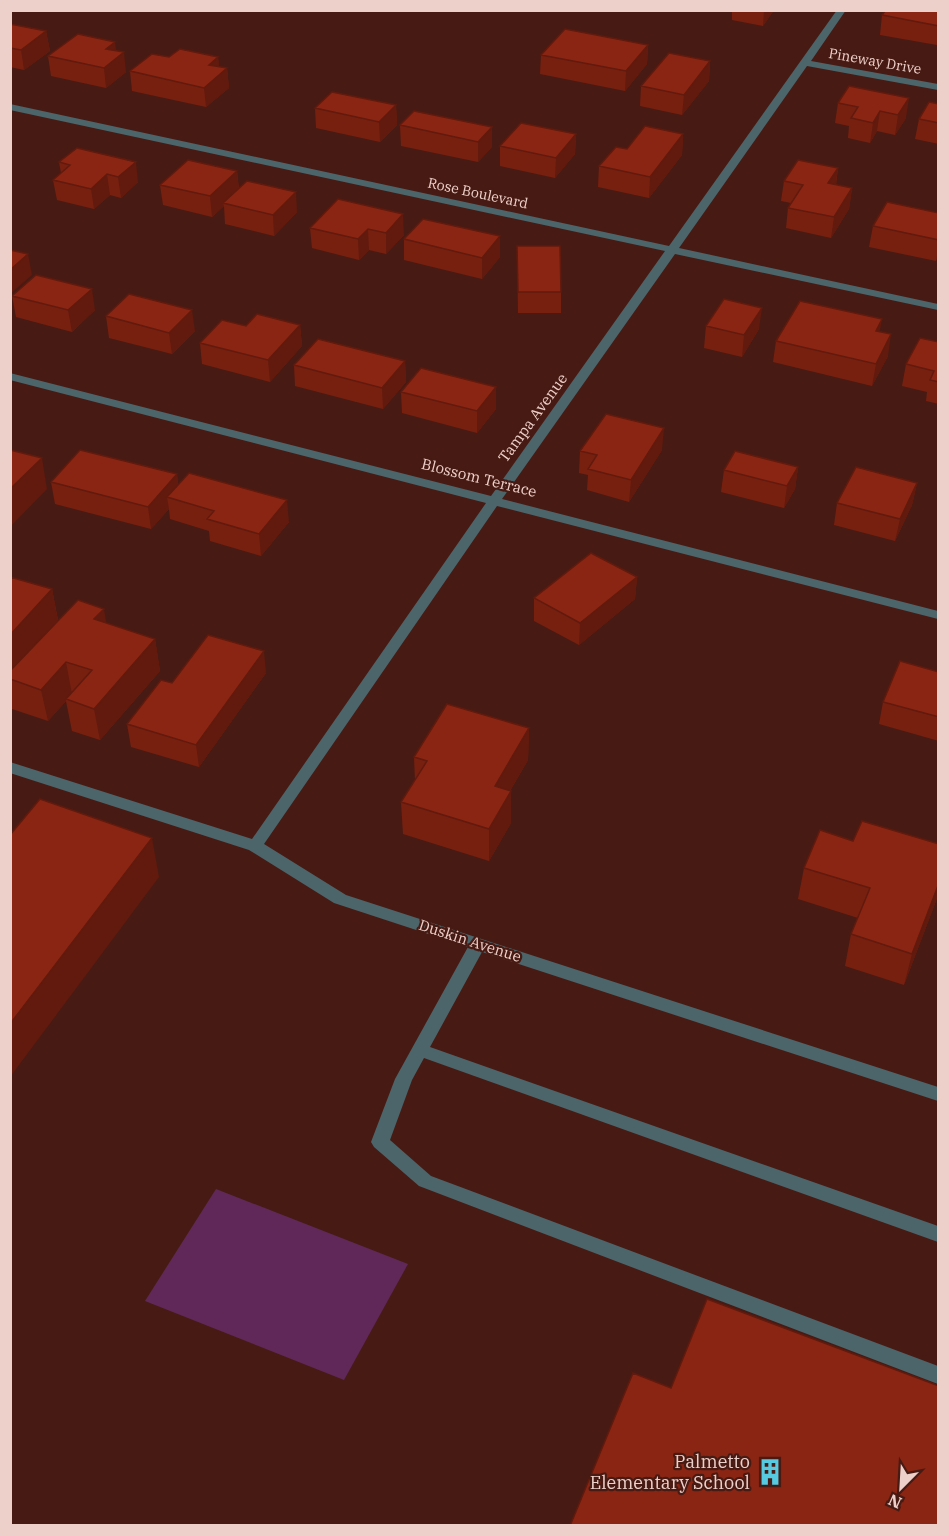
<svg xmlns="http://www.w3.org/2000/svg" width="949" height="1536" font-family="'IBM Plex Serif',serif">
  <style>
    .green { fill: #5f2858 }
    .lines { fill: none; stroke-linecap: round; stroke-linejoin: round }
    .minor { fill: #4c656b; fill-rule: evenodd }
    .wall { fill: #772010 }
    .shaded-wall { fill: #611a0d }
    .building { fill: #8a2513; stroke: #611a0d; stroke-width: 1.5 }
    .labels { text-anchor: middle; stroke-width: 4.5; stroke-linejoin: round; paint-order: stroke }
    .far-street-label { font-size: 14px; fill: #eed0ca; stroke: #471b13 }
    .street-label { font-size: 15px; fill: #eed0ca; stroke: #471b13 }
    .near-poi-label { font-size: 18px; fill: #eed0ca; stroke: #471b13; text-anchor: end }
  </style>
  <rect width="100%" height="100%" fill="#471b13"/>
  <path class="green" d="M216,1189L408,1264L344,1380L145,1301Z"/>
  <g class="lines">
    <path class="minor" d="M837,10H846L811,61L938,84V90L807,66L679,248L938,304V310L675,254L502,499L938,611V619L497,506L264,844L346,895L938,1087V1101L482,952L430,1047L938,1226V1242L424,1058L412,1080L390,1140L431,1176L938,1366V1384L419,1186L374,1147L371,1142L395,1079L468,947L334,903L249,850L10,773V762L252,839L486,503L10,380V373L491,496L665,251L10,110V104L669,246Z"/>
  </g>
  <path class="wall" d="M730,10H774L763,26L732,20V11Z
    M939,10V43L937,45L880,35L882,15Z
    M10,24L46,31L50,51L24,70L10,67Z
    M648,45L647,64L625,91L540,74L541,55Z
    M116,51L126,72L106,88L51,76L48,56Z
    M169,57H218L219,67L227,68L229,88L206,107L132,91L130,71Z
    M710,61L709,81L682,115L640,106L641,86Z
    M849,86L906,118L895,135L877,131L870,143L848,138L849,126L835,123L838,103Z
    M939,104V144L915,139L919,119Z
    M396,105L397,125L380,142L316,128L315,108Z
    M400,125L492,127V147L478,162L401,146Z
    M576,134L575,154L555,178L500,166V146Z
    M683,134L682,155L649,198L598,187L599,166L627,149Z
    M59,162L138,182L121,198L110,195L94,209L57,200L53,180L61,173Z
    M838,168L836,185L852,188L849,209L831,238L786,228L788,208L791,203L781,201L784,181Z
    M237,171L239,189L297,212L274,236L225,224L224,206L212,217L163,205L160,185Z
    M338,199L404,235L386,254L369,250L359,260L312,248L310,228Z
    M939,213V256L936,261L869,247L873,226Z
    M404,239L500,257L482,279L404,260Z
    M517,246L561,292V313H518Z
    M12,296L95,310L72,332L16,317Z
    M106,316L195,331L172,354L109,338Z
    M300,325L302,346L270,382L202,364L200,343Z
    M706,326L759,329L742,357L704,348Z
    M879,331L888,356L872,386L773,362L776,341Z
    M939,342V404L926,401L927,392L902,386L906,364Z
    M405,361L406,382L383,409L295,386L294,365Z
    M401,392L496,409L477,433L402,413Z
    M662,450L629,502L587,490L588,475L579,473L580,451Z
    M798,467L795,489L784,508L721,492L724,470Z
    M177,474L178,485L289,522L261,556L210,541L209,531L170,519L169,509L151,529L55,504L51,482Z
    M917,483L912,505L895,541L834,525L837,503Z
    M10,577L52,589L58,620L106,623L155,639L160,671L100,740L72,731L66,701L48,721L12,709L10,702Z
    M637,577L635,599L579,645L534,621V598Z
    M939,672V741L879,724L883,702Z
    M266,673L199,767L131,747L127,724L172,683Z
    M529,728L528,760L510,791L511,823L489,861L403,834L401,802L415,781L414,757Z
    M853,841L939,844V893L904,985L845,966L851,934L858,918L798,899L804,868Z"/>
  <path class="shaded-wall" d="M764,10H774L763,26Z
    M46,31L50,51L24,70L21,50Z
    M115,42L117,58L124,52L126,72L106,88L104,68L106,49Z
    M648,45L647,64L625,91L626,71Z
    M218,57L220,74L227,68L229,88L206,107L204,88L209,65Z
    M710,61L709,81L682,115L684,95Z
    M909,98L906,118L895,135L898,115Z
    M396,105L397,125L380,142L379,122Z
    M880,111L877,131L870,143L873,123Z
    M492,127V147L478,162V142Z
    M576,134L575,154L555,178L556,158Z
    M683,134L682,155L649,198L650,177Z
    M136,162L138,182L121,198L118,177Z
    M838,168L835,189L828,183Z
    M237,171L239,192L223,203L224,206L212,217L210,196Z
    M107,174L110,195L94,209L91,189Z
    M852,188L849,209L831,238L834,217Z
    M296,192L297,212L274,236L273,215Z
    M403,214L404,235L386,254V233Z
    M368,229L369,250L359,260L358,239Z
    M500,236V257L482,279V258Z
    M939,247V256L936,261Z
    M28,254L32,275L10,294V270Z
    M92,289L95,310L72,332L68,310Z
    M762,308L759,329L742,357L744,335Z
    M192,310L195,331L172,354L169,333Z
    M882,319L878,340L876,331Z
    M300,325L302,346L270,382L268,360Z
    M891,334L888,356L872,386L876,364Z
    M405,361L406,382L383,409L382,388Z
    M496,387V409L477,433V411Z
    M664,428L662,450L629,502L631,480Z
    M42,458L47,489L11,526L10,489Z
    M798,467L795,489L784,508L787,486Z
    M177,474L180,496L167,497L169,509L151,529L148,507Z
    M917,483L912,505L895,541L900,519Z
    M287,500L289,522L261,556L259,534Z
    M637,577L635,599L579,645L580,623Z
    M52,589L58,621L10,675V635Z
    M104,609L109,640L94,619Z
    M155,639L160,671L100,740L94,709Z
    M264,651L266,673L199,767L196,745Z
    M66,662L72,694L66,699V701L48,721L41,690Z
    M529,728L528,760L494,818L495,786Z
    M511,791V823L489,861V829Z
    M152,838L159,877L10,1077V1024Z
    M939,883V893L904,985L912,954Z"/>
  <path class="building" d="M886,10H939V26L882,15Z
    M10,24L46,31L21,50L10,48Z
    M565,29L648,45L626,71L541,55Z
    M78,34L115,42L106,49L124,52L104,68L48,56Z
    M180,49L218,57L209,65L227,68L204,88L130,71L152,54L169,57Z
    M669,53L710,61L684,95L641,86Z
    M849,86L909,98L898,115L880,111L873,123L851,118L858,107L838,103Z
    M332,92L396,105L379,122L315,108Z
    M929,102L939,104V123L919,119Z
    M414,111L492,127L478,142L400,125Z
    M521,123L576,134L556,158L500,146Z
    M645,126L683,134L650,177L599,166L616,147L627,149Z
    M77,148L136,162L118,177L107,174L91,189L53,180L70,165L59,162Z
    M188,160L237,171L210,196L160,185Z
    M798,160L838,168L828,183L852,188L834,217L788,208L803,185L784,181Z
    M247,181L296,192L273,215L223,203Z
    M338,199L403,214L386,233L368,229L358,239L310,228Z
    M887,202L939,213V240L873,226Z
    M423,219L500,236L482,258L404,239Z
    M517,246H560L561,292H518Z
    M10,250L28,254L10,270Z
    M36,275L92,289L68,310L12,296Z
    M129,294L192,310L169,333L106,316Z
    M724,299L762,308L744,335L706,326Z
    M800,301L882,319L876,331L891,334L876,364L776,341Z
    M257,314L300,325L268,360L200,343L222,320L246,326Z
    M920,338L939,342V382L930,380L934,371L906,364Z
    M318,339L405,361L382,388L294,365Z
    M421,368L496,387L477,411L401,392Z
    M606,414L664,428L631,480L588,469L597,455L580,451Z
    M10,450L42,458L10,489Z
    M80,450L177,474L148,507L51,482Z
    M735,451L798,467L787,486L724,470Z
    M856,467L917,483L900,519L837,503Z
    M189,473L287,500L259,534L207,519L214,511L167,497Z
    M591,553L637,577L580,623L534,598Z
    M10,577L52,589L10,635Z
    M78,600L104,609L94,619L155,639L94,709L66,699L92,670L66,662L41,690L10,679V671Z
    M208,635L264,651L196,745L127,724L161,680L172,683Z
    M900,661L939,672V717L883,702Z
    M447,704L529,728L495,786L511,791L489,829L401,802L427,761L414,757Z
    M40,799L152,838L10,1024V835Z
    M862,821L939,844V883L912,954L851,934L870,888L804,868L820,830L853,841Z
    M707,1299L939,1386V1526H570L633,1373L671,1388Z"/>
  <defs>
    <symbol id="building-bare" viewBox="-9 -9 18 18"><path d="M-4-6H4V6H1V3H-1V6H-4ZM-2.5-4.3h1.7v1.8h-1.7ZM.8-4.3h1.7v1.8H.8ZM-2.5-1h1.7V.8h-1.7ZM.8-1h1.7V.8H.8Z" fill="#55cae0" stroke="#471b13" stroke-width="2.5" paint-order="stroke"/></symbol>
  </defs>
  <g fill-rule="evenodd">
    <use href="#building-bare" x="751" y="1453" width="38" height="38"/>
  </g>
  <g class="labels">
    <g class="far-street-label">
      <text transform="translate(875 61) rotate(10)" y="5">Pineway Drive</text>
      <text transform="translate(478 193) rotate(12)" y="5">Rose Boulevard</text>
    </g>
    <g class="street-label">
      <text transform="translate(533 418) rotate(-54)" y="5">Tampa Avenue</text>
      <text transform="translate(479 478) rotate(14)" y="5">Blossom Terrace</text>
      <text transform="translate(470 941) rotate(18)" y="5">Duskin Avenue</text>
    </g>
    <g class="near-poi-label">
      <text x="750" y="1468">Palmetto<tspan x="750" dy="21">Elementary School</tspan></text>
    </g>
  </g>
  <rect width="949" height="1536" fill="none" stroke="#eed0ca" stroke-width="24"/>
  <g transform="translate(901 1488) rotate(204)" stroke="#471b13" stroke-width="4.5" paint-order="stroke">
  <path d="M0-4.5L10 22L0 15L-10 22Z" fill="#eed0ca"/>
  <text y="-9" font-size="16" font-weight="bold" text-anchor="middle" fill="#eed0ca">N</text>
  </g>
</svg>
